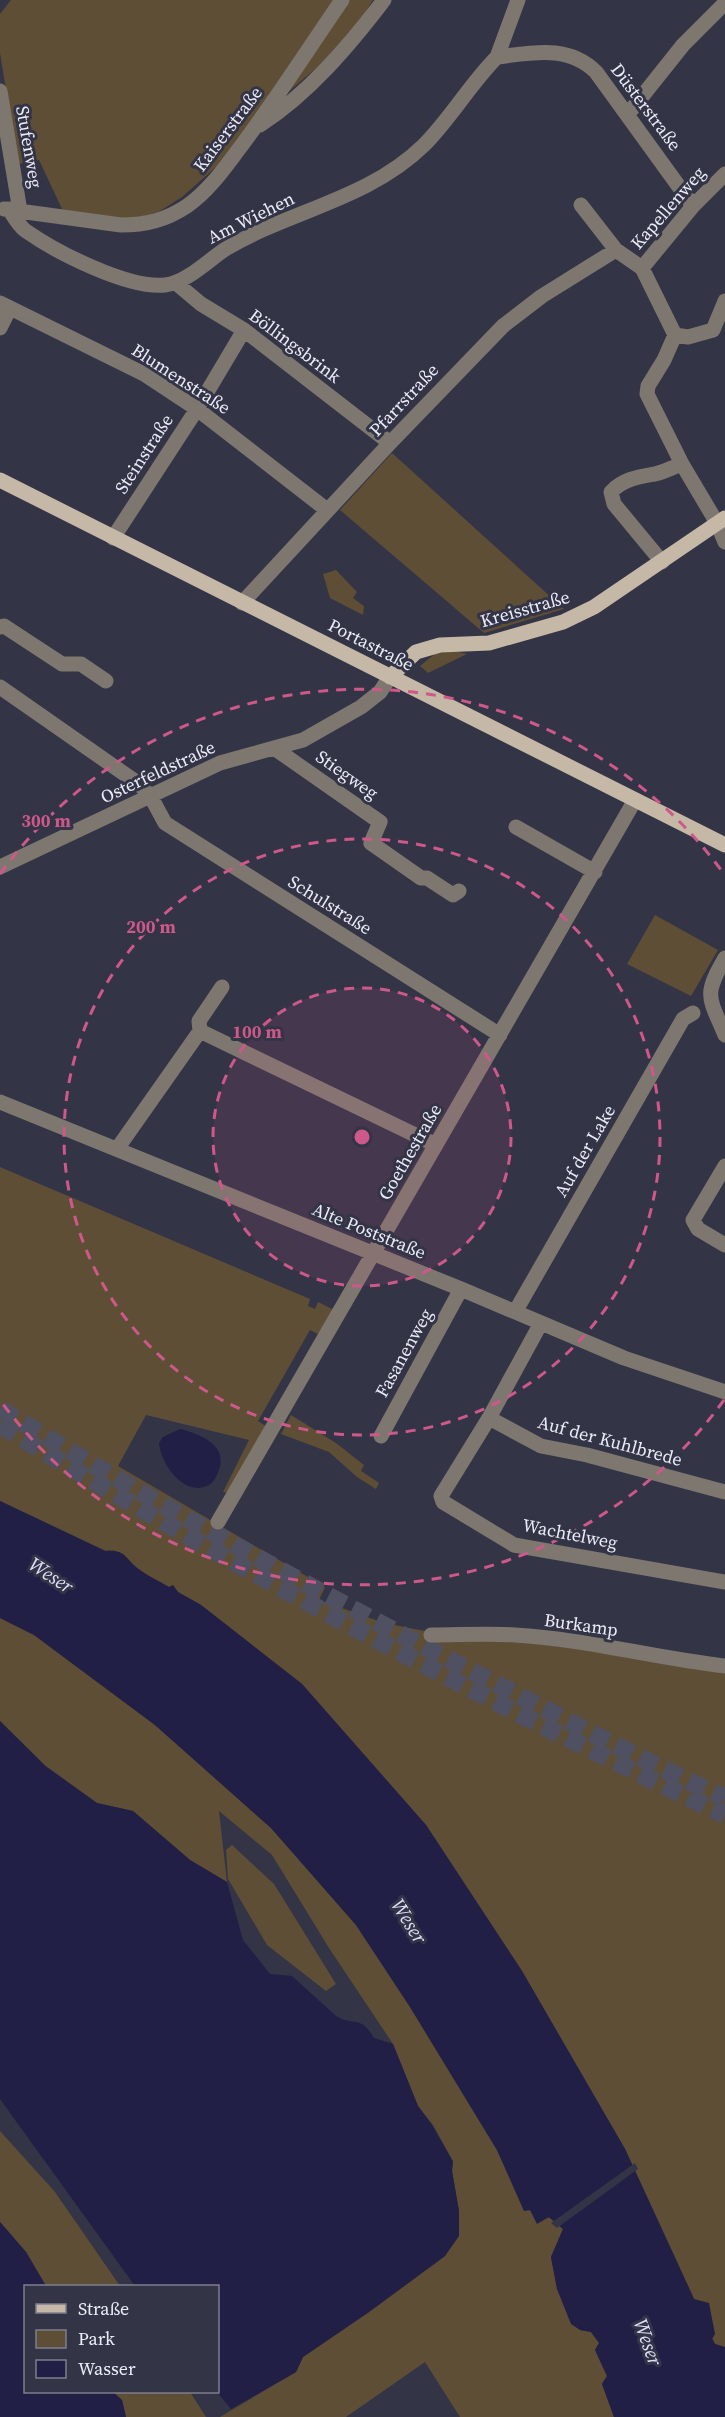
<svg xmlns="http://www.w3.org/2000/svg" width="725" height="2417" font-family="'Source Serif 4',serif">
  <style>
    .green { fill: #5f4e36 }
    .water { fill: #211f45 }
    .pier { fill: #333446 }
    .lines { fill: none; stroke-linecap: round; stroke-linejoin: round }
    .highway-tunnel { stroke: #4f5061; stroke-width: 18; stroke-dasharray: 18 9; stroke-linecap: butt }
    .minor { stroke: #7e776f; stroke-width: 15 }
    .major { stroke: #c5b8a7; stroke-width: 15 }
    .ring { fill: none; stroke: #ce588a; stroke-width: 3; stroke-dasharray: 10 8 }
    .labels { text-anchor: middle; stroke-width: 6; stroke-linejoin: round; paint-order: stroke }
    .street-label { font-size: 18px; fill: #ebecf9; stroke: #333446 }
    .water-label { font-size: 20px; font-style: italic; fill: #dddffc; stroke: #333446 }
    .centre { fill: #ce588a; stroke: #333446; stroke-width: 3 }
    .ring-label { font-size: 18px; text-anchor: middle; font-weight: bold; fill: #ce588a; stroke: #333446; stroke-width: 6; stroke-linejoin: round; paint-order: stroke }
  </style>
  <rect width="100%" height="100%" fill="#333446"/>
  <path class="green" d="M11,0H373L347,42L249,125L216,167L182,197L160,211L135,220L63,211L39,160L18,164L0,53V14Z
    M392,453L564,609L484,633L340,510Z
    M336,570L357,592L353,598L364,606L363,615L330,598L323,574Z
    M450,650L467,654L428,673L420,666L436,653Z
    M655,915L718,950L691,996L627,964Z
    M0,1167L310,1299L308,1306L315,1309L318,1302L334,1310L320,1335L310,1330L258,1421L267,1427L228,1493L223,1492L249,1440L146,1415L118,1466L325,1587L319,1600L384,1623L430,1632L725,1664V2347L715,2344L625,2149L522,1971L426,1825L302,1684L201,1605L178,1592L173,1586L169,1587C159,1581 148,1576 139,1569C125,1559 126,1549 106,1551L0,1501Z
    M291,1415L336,1443L364,1465L361,1471L379,1483L376,1489L357,1477L329,1452L281,1434Z
    M0,1618L34,1635L155,1725L271,1828L356,1925L410,2007L497,2150L524,2210C540,2209 552,2219 563,2229L551,2257L557,2289L580,2330L591,2332L599,2343L595,2350L607,2376L602,2384L614,2417H460L425,2362L346,2417H220L296,2372L303,2357L369,2312L445,2256L459,2211L452,2171L453,2161L433,2125L418,2106L393,2044L329,1948L272,1855L219,1811L227,1882L190,1860L133,1811L97,1803L46,1766L0,1721Z
    M232,1845L274,1884L336,1984L326,1991L267,1945L228,1879L226,1850Z
    M0,2131L55,2192L120,2286H46L26,2252L0,2222Z
    M113,2392H190L206,2417H126L122,2400Z"/>
  <path class="water" d="M180,1429C199,1434 228,1444 219,1470C217,1475 214,1482 209,1485C184,1498 161,1464 159,1443L163,1437Z
    M0,1501L105,1551C126,1549 125,1559 138,1569C148,1576 159,1581 169,1587L173,1585L178,1592L201,1605L302,1684L426,1825L522,1971L625,2149L694,2299L709,2303L715,2334L712,2339L715,2344L725,2347V2417H614L602,2384L607,2376L595,2350L599,2343L591,2332L580,2330L571,2324L557,2289L551,2257L563,2229L549,2217L537,2224L530,2210L524,2211L497,2150L410,2007L356,1925L271,1828L155,1725L34,1635L0,1618Z
    M0,1721L45,1766L97,1803L133,1811L190,1860L227,1882L243,1940L270,1974L292,1976L336,2016C354,2027 360,2014 374,2038L393,2044L418,2106L432,2125L453,2162L452,2171L459,2211V2236L445,2256L369,2312L303,2357L296,2372L231,2409L217,2392L218,2286H135L0,2099Z
    M0,2222L26,2252L46,2286H26V2392H113L122,2400L126,2417H0Z"/>
  <path class="pier" d="M635,2163L638,2169L557,2228L551,2223Z"/>
  <g class="lines">
    <path class="highway-tunnel" d="M0,1409C157,1505 318,1592 481,1676C562,1718 642,1760 725,1798
      M0,1425C234,1568 477,1697 725,1815"/>
    <path class="minor" d="M497,57L518,0
      M0,91L20,211
      M628,114L683,45L725,3
      M260,125C309,93 349,46 384,0
      M581,205L616,250L642,268L675,335
      M4,209L121,225C146,225 166,220 187,206C210,190 225,167 242,145C277,98 309,48 342,0
      M9,209C14,217 19,226 26,231C56,252 128,289 165,285C188,282 208,260 227,248C292,210 369,199 424,145C451,118 470,84 497,57C532,53 568,44 596,72L693,206
      M642,268L693,206L725,174
      M176,283L201,304L244,330L390,443
      M0,303L144,374L197,409L327,510
      M0,328L10,308
      M675,335L664,360L648,386L647,394L682,464L717,523L725,542
      M675,335L688,337L713,330L725,301
      M113,538L197,409L244,330
      M662,562L614,504L611,492C623,479 638,477 655,474C664,472 673,467 682,464
      M242,603L390,443L503,326L542,296L616,250
      M0,627L4,626L62,664H81L106,681
      M0,687L139,784L151,797L165,823L500,1035
      M274,748L380,822L371,843L421,878H427L453,895L459,891
      M516,827L595,872
      M0,867L220,763L303,740L361,707L380,692L390,677
      M725,958C703,996 709,997 725,1035
      M200,1031L199,1021L222,987
      M0,1102L461,1289L624,1358L725,1392
      M117,1149L200,1031L436,1145
      M725,1166L693,1220L698,1229L725,1245
      M515,1312L683,1019L693,1013
      M541,1323L489,1418L441,1496L443,1502L514,1545L725,1582
      M489,1418L541,1446L587,1455L725,1492
      M381,1436L461,1289
      M218,1522L635,800
      M431,1635C459,1635 487,1633 515,1635C585,1639 655,1658 725,1666"/>
    <path class="major" d="M0,480L725,845
      M390,677L416,652L440,645L489,643L563,622L594,607L725,518"/>
  </g>
  <circle cx="362" cy="1137" r="149" fill="#ce588a" fill-opacity=".12"/>
  <g class="ring">
    <circle cx="362" cy="1137" r="149"/>
    <circle cx="362" cy="1137" r="298"/>
    <path d="M724 1400A447 447 0 0 1 0 1400M0 874A447 447 0 0 1 724 874"/>
  </g>
  <g class="labels">
    <g class="street-label">
      <text transform="translate(646 107) rotate(53)" y="6">Düsterstraße</text>
      <text transform="translate(228 129) rotate(-53)" y="6">Kaiserstraße</text>
      <text transform="translate(29 147) rotate(80)" y="6">Stufenweg</text>
      <text transform="translate(668 208) rotate(-49)" y="6">Kapellenweg</text>
      <text transform="translate(251 218) rotate(-26)" y="6">Am Wiehen</text>
      <text transform="translate(295 346) rotate(37)" y="6">Böllingsbrink</text>
      <text transform="translate(181 379) rotate(33)" y="6">Blumenstraße</text>
      <text transform="translate(404 400) rotate(-47)" y="6">Pfarrstraße</text>
      <text transform="translate(144 454) rotate(-57)" y="6">Steinstraße</text>
      <text transform="translate(525 609) rotate(-16)" y="6">Kreisstraße</text>
      <text transform="translate(371 645) rotate(27)" y="6">Portastraße</text>
      <text transform="translate(158 772) rotate(-25)" y="6">Osterfeldstraße</text>
      <text transform="translate(347 775) rotate(35)" y="6">Stiegweg</text>
      <text transform="translate(330 905) rotate(32)" y="6">Schulstraße</text>
      <text transform="translate(585 1151) rotate(-60)" y="6">Auf der Lake</text>
      <text transform="translate(410 1152) rotate(-60)" y="6">Goethestraße</text>
      <text transform="translate(369 1231) rotate(22)" y="6">Alte Poststraße</text>
      <text transform="translate(404 1353) rotate(-61)" y="6">Fasanenweg</text>
      <text transform="translate(610 1441) rotate(15)" y="6">Auf der Kuhlbrede</text>
      <text transform="translate(570 1534) rotate(11)" y="6">Wachtelweg</text>
      <text transform="translate(581 1625) rotate(8)" y="6">Burkamp</text>
    </g>
    <g class="water-label">
      <text transform="translate(51 1575) rotate(33)" y="7">Weser</text>
      <text transform="translate(409 1921) rotate(58)" y="7">Weser</text>
      <text transform="translate(648 2342) rotate(70)" y="7">Weser</text>
    </g>
  </g>
  <circle cx="362" cy="1137" r="9" class="centre"/>
  <g class="ring-label">
    <text x="46" y="827">300 m</text>
    <text x="151" y="933">200 m</text>
    <text x="257" y="1038">100 m</text>
  </g>
  <rect x="24" y="2285" width="195" height="108" fill="#333446" stroke="#7d7e8e" stroke-width="1.5"/>
  <rect x="36" y="2304" width="30" height="9" fill="#c5b8a7" stroke="#7d7e8e" stroke-width="1.5"/>
  <text x="78" y="2315" font-size="18" fill="#ebecf9">Straße</text>
  <rect x="36" y="2330" width="30" height="18" fill="#5f4e36" stroke="#7d7e8e" stroke-width="1.5"/>
  <text x="78" y="2345" font-size="18" fill="#ebecf9">Park</text>
  <rect x="36" y="2360" width="30" height="18" fill="#211f45" stroke="#7d7e8e" stroke-width="1.5"/>
  <text x="78" y="2375" font-size="18" fill="#ebecf9">Wasser</text>
</svg>
